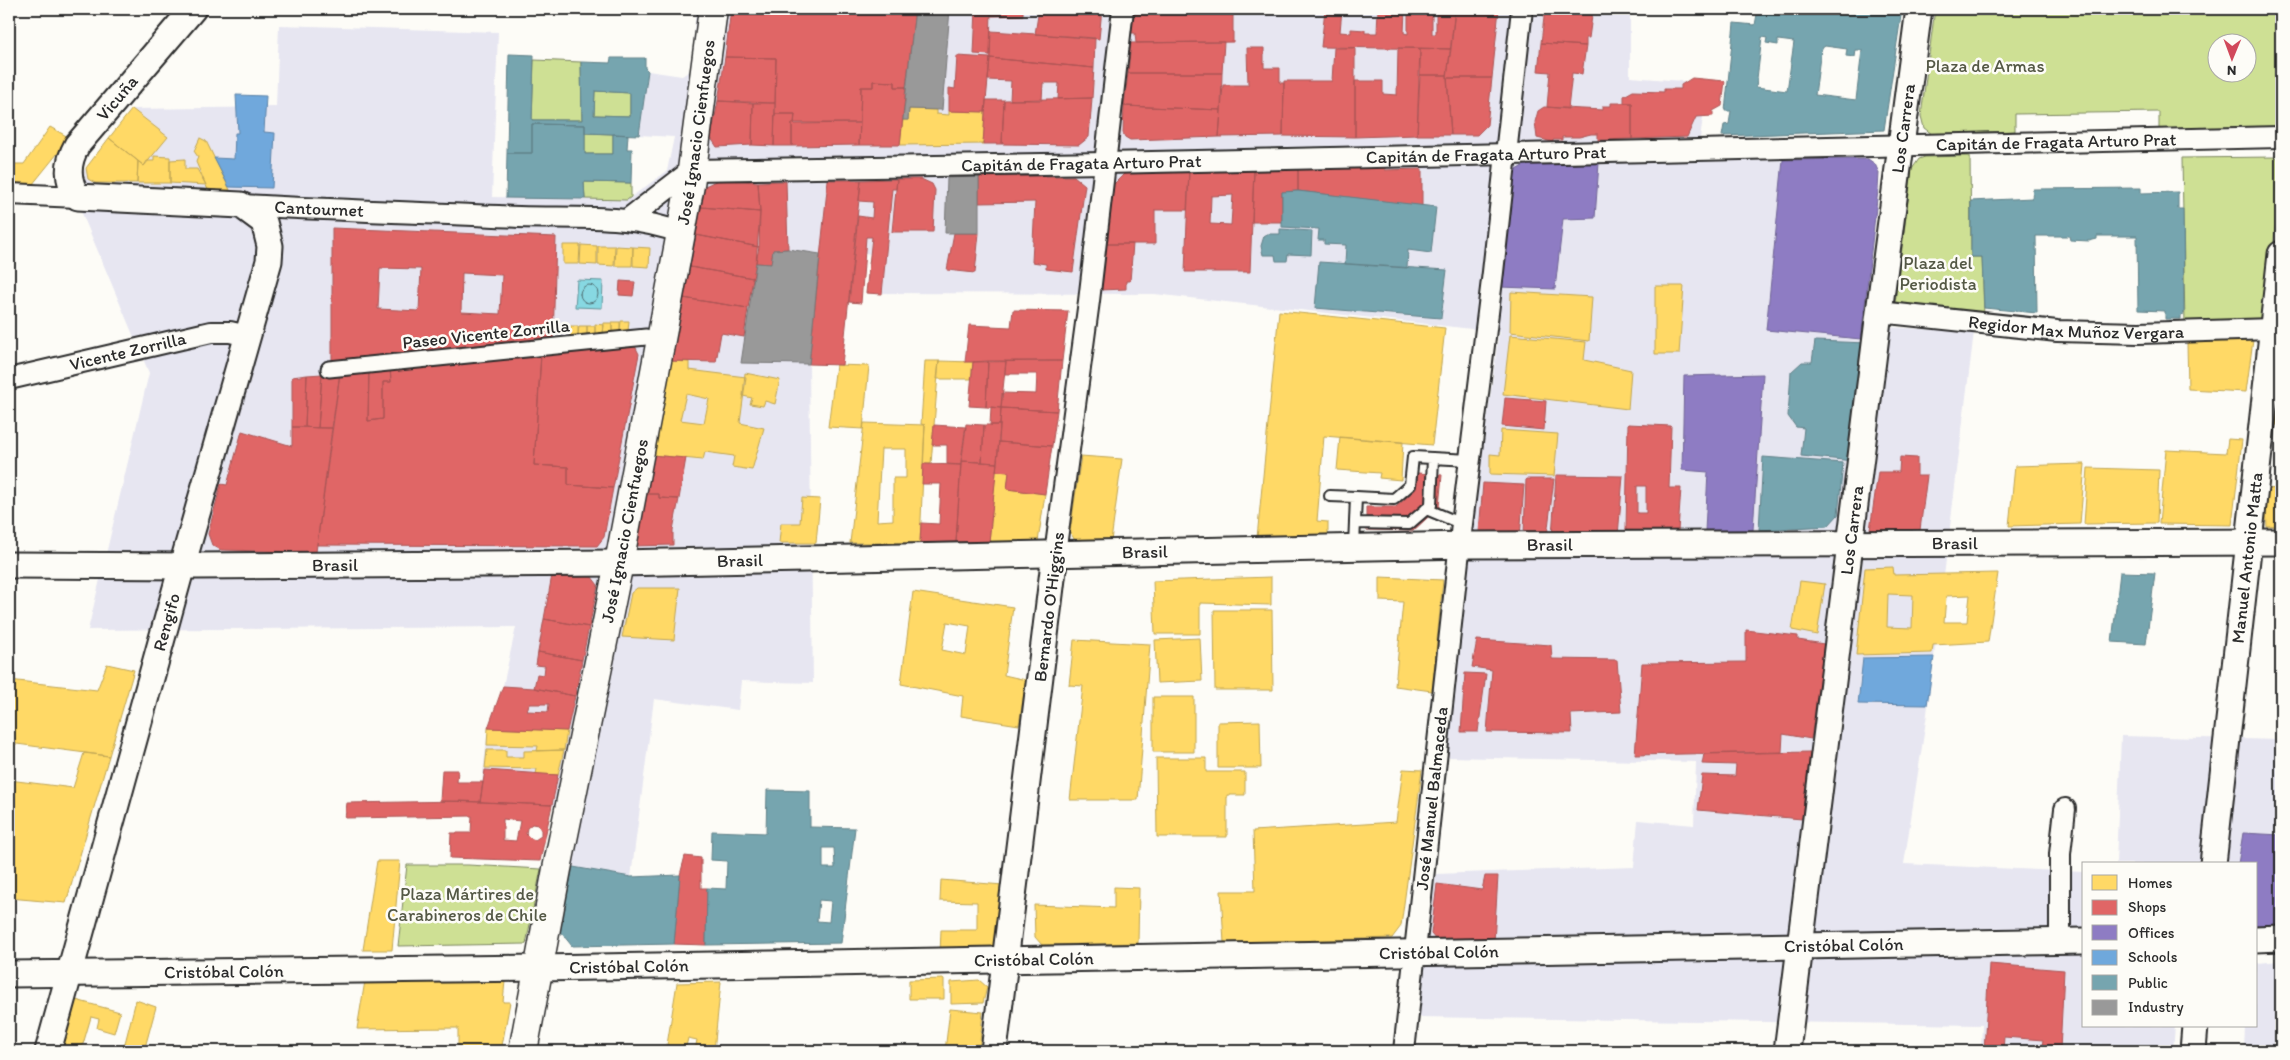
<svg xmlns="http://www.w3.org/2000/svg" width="2290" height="1060" font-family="Itim,sans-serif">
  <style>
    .built { fill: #e7e6f1 }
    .green { fill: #cee094; stroke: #7c8660; fill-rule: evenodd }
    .water { fill: #87d8e2; stroke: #629399 }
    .homes { fill: #ffd966; stroke: #bfa554; fill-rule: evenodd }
    .shops { fill: #e06666; stroke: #aa5454; fill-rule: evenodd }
    .offices { fill: #8e7cc3; stroke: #706495 }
    .schools { fill: #6fa8dc; stroke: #5b82a7 }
    .public { fill: #76a5af; stroke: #608087; fill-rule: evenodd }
    .industry { fill: #999; stroke: #787878 }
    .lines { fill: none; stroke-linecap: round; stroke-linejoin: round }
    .shore { stroke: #507074; stroke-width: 1 }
    .service-casing { stroke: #2b2b2b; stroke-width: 14 }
    .pedestrian-casing { stroke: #2b2b2b; stroke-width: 19 }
    .minor-casing { stroke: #2b2b2b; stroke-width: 24 }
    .tertiary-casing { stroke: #2b2b2b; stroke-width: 29 }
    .secondary-casing { stroke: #2b2b2b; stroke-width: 31 }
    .service { stroke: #fdfcf7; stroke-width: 10 }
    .pedestrian { stroke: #fdfcf7; stroke-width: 15 }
    .minor { stroke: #fdfcf7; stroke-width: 20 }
    .tertiary { stroke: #fdfcf7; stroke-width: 25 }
    .secondary { stroke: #fdfcf7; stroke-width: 28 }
    .labels { text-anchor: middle; stroke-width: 5; stroke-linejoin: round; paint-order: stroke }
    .park-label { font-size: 18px; fill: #545845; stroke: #fdfcf7 }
    .street-label { font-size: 18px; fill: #2b2b2b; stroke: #fdfcf7 }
  </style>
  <rect width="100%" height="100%" fill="#fdfcf7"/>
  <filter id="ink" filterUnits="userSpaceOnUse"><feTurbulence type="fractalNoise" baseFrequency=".02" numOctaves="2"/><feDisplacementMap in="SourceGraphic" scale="10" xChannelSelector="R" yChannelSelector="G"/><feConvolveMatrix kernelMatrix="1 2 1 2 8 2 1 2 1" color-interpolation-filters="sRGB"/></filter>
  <g filter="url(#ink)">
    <path class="built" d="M696,9H1630V77L1708,83L1700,138L1609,142L1599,163L1855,159H1868L1875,164L1879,173L1878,190L1863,320L1887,327L1974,332L1927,714L1904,864L2084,872V1026H2175L2173,1051H1981L1982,1025L1416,1017L1436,874L1634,867L1638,820L1694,825L1696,762L1446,757L1471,539L1499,332L1154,294L866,293L870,254L865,253L860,303L849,302V299L817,297L809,364L813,683L741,681L738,710L654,699L631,877L573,867L584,807L480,802L488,728L503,686L516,627L88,630L149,373L71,187L132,109L276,107L279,25L498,32L492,197L627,200L667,171L674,137L639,135L648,71L682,76L691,70Z
      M2121,736L2281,740V935L2256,864H2116Z
      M2281,961V1051H2244L2245,1026H2256V963Z"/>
    <path class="green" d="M1935,9H2281V124L2274,127L2159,129V112L2015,114V131L1932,134L1924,128L1921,116ZM2248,42V72H2218V42Z
      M534,60L581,62L582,120H532Z
      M595,91L630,93V116L594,115Z
      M585,133L613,134V154H585Z
      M1970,156L1971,257H1982L1984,317L1904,307L1895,303L1912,169L1919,159L1925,157Z
      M2276,157L2281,161V173L2265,326H2185L2182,158Z
      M584,182L631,183V197L627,200L585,199Z
      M407,865H468L541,869L526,944L398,946Z"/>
    <path class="water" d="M577,280L603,281L602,308L575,307Z"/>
    <path class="homes" d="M1776,9H1812L1811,13Z
      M132,109L168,137L144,166L109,138Z
      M909,109L936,110V114L949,115V111L985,112L983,144L900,145L903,120H908Z
      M50,127L70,138L28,190L9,189V164H24Z
      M109,138L138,161L137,183H95L88,179L86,168Z
      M200,138L206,141L230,190H208L196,162L198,157L194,151Z
      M154,156L170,157V183H137L138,161L144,166L147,161H154Z
      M185,159V169H197L206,185L170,183V160Z
      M563,245H580L579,264H563Z
      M581,245L597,246V265L580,264Z
      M598,246H615L614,266L598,265Z
      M616,246L633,247L632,266H615Z
      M633,247L650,248L649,267L633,266Z
      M1655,286H1684L1679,354H1655Z
      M1511,292L1592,297L1589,341L1510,332Z
      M1279,311L1445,328L1432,445L1324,436L1317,521L1328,522V539L1257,538Z
      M621,321H629L628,331L620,330Z
      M612,322H620V332L612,331Z
      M604,323H612V333H603Z
      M595,324L604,325L603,335L595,334Z
      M570,326H578V336H570Z
      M579,326H587V336L578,335Z
      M587,326H595V336H587Z
      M1510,335L1586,342L1584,360L1631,370L1628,409L1503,394Z
      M2253,340L2246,392L2188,389L2187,343Z
      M670,361L689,362V370L746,377L740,423L764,428L752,470L732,467L734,456L705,452L703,460L651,455ZM686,394L709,399L704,423L680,420Z
      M925,361H939L931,464H923L925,425L921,424Z
      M939,361L973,362L971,379H937Z
      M836,365L869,366L863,429L828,427Z
      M745,373L780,380L775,404L765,401L763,406L750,404L752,398L743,396Z
      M2281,376V425H2276Z
      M864,423L925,425L920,543H850ZM881,449H906V478H893V520L877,521Z
      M1501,430L1558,434L1554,476L1490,474V454L1500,455Z
      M1340,437L1403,442L1401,480L1379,478L1380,473L1337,470Z
      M2228,439L2242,440L2232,525L2159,524L2166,450L2226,453Z
      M1081,456L1122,459L1111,541L1076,542L1070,532Z
      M2085,464L2080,524L2009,526L2015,466Z
      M2088,468L2159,470L2157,523L2084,524Z
      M996,471L1009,472L1007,489L1045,494L1038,542H989Z
      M2281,488V526L2267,527L2265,489Z
      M802,498L820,499L816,543H779L781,523H800Z
      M1893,567L1894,575L1998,573L1988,642L1933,645L1932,653L1856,655L1865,568ZM1888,594L1913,595L1912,628L1887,627ZM1970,595L1967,622H1944L1946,596Z
      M1271,577V605L1200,603V634H1155L1153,581Z
      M1380,577L1443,580L1432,691L1395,686L1403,602L1380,601Z
      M1800,581L1825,584L1817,635L1792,630Z
      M637,588H680L674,640L622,637L631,593Z
      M913,592L1013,607L1004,675L1026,680L1019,725L961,716L963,696L901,684ZM947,622L970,626L966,655L942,650Z
      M1214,610H1272L1273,690H1215Z
      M1200,638L1202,681L1157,683L1155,640Z
      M1074,640L1150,644L1138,800H1070L1083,686L1069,685Z
      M107,664L134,670L109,756L9,743V680L97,690Z
      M1153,697H1194V752H1153Z
      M1260,721L1261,768H1218V722Z
      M488,728L567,731L564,750L537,751L538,746L487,745Z
      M487,750H506V757H524V751L564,750L558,775L536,774L537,769L485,768Z
      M84,753L109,756L66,903L9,898V780L73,788Z
      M1156,758H1206V772H1245V795H1227V837H1157Z
      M1403,769L1422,770L1401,926L1392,938L1224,943L1221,891H1255L1253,831L1396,822Z
      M377,861H400L392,950H363Z
      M941,880L1003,885L997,943L991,953L940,954L941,930H977V902L940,901Z
      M1114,887L1139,888L1138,943L1042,945L1035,937L1034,905L1114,908Z
      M944,979V999H909V980Z
      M979,980L987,987L983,1003L951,1004V982Z
      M365,981H505L503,1002H510L501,1051H458V1028L357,1029Z
      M721,982L714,1051H695L697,1040L688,1038L685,1051H666L677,983Z
      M76,1000L120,1012L114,1033L97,1028L99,1019L91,1017L81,1051H62Z
      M136,1000L156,1007L144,1051H123Z
      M950,1009L983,1012L979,1051H945Z"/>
    <path class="shops" d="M731,9H915L906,87H895V82L873,81V87H861L860,123L794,124L795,114H775L776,58L725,57Z
      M976,9H991L990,55L974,54Z
      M991,9H1023V15L991,16Z
      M1039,9H1102L1099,39L1035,34Z
      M1139,9H1233V42L1136,43L1135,33H1131L1133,13H1138Z
      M1325,9H1342L1340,32L1351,33V29L1365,30V33H1377L1378,9H1405L1404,33L1408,34V9H1432V34H1436V9H1455L1451,49L1321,47Z
      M1455,9H1499L1492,78H1447Z
      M1545,9H1593L1589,38H1586V46L1541,43Z
      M991,31L1095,38L1094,68L990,58Z
      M1198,42H1224L1222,73H1128L1131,43Z
      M1541,43L1586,46L1582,74L1572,73L1568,109L1547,107L1550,72L1538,71Z
      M1247,48H1264V68H1280V83H1284L1283,136L1219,137L1223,85H1248Z
      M1334,48H1355V137L1283,136L1284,81H1332Z
      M1398,48H1420L1417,135L1355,137V81H1383V94L1397,95Z
      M1420,48L1451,49L1447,75H1420Z
      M957,56L990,58L985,112L949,111V88L955,89Z
      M725,57L776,58L775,103L718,101Z
      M990,58L1094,68L1092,98L1058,99L1059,83H1043L1042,100H1010L1011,81L988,80Z
      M1128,73H1222L1221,110L1124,106Z
      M1420,75H1447L1451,135H1417Z
      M1447,78H1492L1487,125L1477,135H1451Z
      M1692,78L1725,81L1722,106L1713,111V116L1696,117L1687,137L1632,139V103H1624V96L1633,91L1664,92V89H1681V85Z
      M873,81L895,82V87H906L900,145H859L861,87H873Z
      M1092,98L1089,137L1079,145L1002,144L1004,100Z
      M986,100H1004L1002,144H983Z
      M718,101L753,103L752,145L717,147L711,138Z
      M753,103H775L774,146L752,145Z
      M1611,103H1632V139L1598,140V134H1591L1579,137H1562V140H1553V142L1537,138L1535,122L1538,111L1544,107L1603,110V106H1611Z
      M1124,106L1221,110L1219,137L1130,140L1125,137L1123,133Z
      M775,114H795L794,124L792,123V146H774Z
      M792,123H860L859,145L792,146Z
      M1385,165V170L1422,169V206L1298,191V166Z
      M1298,168V191L1282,192V222H1252L1254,170Z
      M1254,170L1250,272H1185L1189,171ZM1233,195L1231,225L1210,224L1211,196Z
      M1189,171L1187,210H1155V244H1105L1113,185L1124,174Z
      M1074,176L1085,185L1073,272L1046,269V264L1032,262L1035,202L979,203V177Z
      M897,179L896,189H892L882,294L866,293L872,237H866L861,303L849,302L858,216L872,218L873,202L859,201L861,180Z
      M897,179H921L932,184L935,190L933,232H892Z
      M718,180L758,182L760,212L701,207L705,186Z
      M828,180H861L842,365L809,364Z
      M786,181L788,249L773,250L771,264L756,263L760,212L758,182Z
      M701,207L760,212L759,247L696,235Z
      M332,228L556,237L553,343L332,360ZM380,268L421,269L419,311L378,309ZM462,273L502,275L500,314L461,312Z
      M954,233H979L975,273L947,270Z
      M696,235L759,247L753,278L690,267Z
      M1105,244H1133L1130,281H1126V289L1099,290Z
      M690,267L753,278L748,308L683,298Z
      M620,281L635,282L633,296L619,295Z
      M683,298L748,308L744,337L721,333L716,362L670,361Z
      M1013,310L1068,311L1062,361L965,362L969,325L1011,327Z
      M634,344L639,354L613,488L568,485V467L534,465L541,354Z
      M541,354L534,465L568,467V485L613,488L604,537L597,546L317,545L340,373L369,369L368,421L383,419V382H391L390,367Z
      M988,361H1006L1001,408L986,407Z
      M988,361L986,407L969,406L973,362Z
      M1006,361H1062L1057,411L1001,408L1002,393L1036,394L1037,374H1005Z
      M390,367L391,382H383V419L368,421L369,369Z
      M340,373L332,428H318L322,374Z
      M322,374L318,428L305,427L307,375Z
      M307,375L305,427H292V377Z
      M1505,398L1546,401L1544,430L1502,426Z
      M991,407L1001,408L1000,425H990Z
      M1001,408L1057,411L1052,446L999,442Z
      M966,424L984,425L982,462L961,461Z
      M1628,424L1671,426L1669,488H1681L1678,531L1626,530ZM1637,486H1646V513H1637Z
      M934,425L966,427L961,465L947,464V445H932Z
      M984,425H1000L997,463L982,462Z
      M292,427L332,428L316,552L221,550L212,545L208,534L221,484L227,485L242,431L292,446Z
      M999,442L1052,446L1045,494L1007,489L1009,472L996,471Z
      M651,455L686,458L679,499L659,498V494H645Z
      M1900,457L1917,458V476H1927L1920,530H1870L1878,472H1899Z
      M961,461L997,463L989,542H956Z
      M923,464L961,465L956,542L920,543L921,523L939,524L941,484H922Z
      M1418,473L1442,475L1439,507L1413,531L1366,530V507H1396L1416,489Z
      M1556,475L1623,476L1618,536L1552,537Z
      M1526,479H1554L1547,536L1524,534Z
      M1483,483L1524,485L1520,538L1484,539L1479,532Z
      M645,494H659V498L679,499L673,530V545L634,546Z
      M552,575L591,576L598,585L589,627L544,619Z
      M544,619L589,627L582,660L538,652Z
      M1746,630L1798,636V640L1824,644L1811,739L1783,734L1782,752L1635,755L1642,663L1746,662Z
      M1477,640L1551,645L1552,659L1617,660L1621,712L1571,714L1572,733L1487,732L1492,670L1472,667Z
      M538,652L582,660L575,696L534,688L537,674L544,675L545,666L536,665Z
      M1465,673L1486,674L1478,732H1461Z
      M503,686L534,688L575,696L567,731L488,728ZM529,704H549L548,712L527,711Z
      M1810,752L1802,819L1698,810L1702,775L1735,776L1736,765L1702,764L1704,754Z
      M442,770H458L457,782H483L480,802L440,801Z
      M485,770L558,775L552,805L480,802Z
      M461,801L552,805L540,861L450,858L451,833H471L472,816L345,818L347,803ZM503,819L520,821L516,841L503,840ZM532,824L538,825L541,830V836L535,840L530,838L526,834L527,828Z
      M685,856L701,858V888H707L706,945L674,944L680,875Z
      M1485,876H1498L1494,942L1437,941L1431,934L1437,884L1482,890Z
      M1989,964L2064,970L2060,1051H2041L2043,1040L2004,1037L2003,1051H1984Z"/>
    <path class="offices" d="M1868,159L1875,164L1879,173L1878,190L1861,339L1766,330L1783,160Z
      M1528,163H1599L1595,218L1563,219L1555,289L1500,287L1511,186L1516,170Z
      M1763,374L1753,530L1705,531L1708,472L1682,470L1684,376Z
      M2243,833L2281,835V927H2256V864H2238Z"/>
    <path class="schools" d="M236,95L266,96L264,132L275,133L272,188L229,187L214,158L234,159L235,133H238Z
      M1934,657L1927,705L1858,704L1863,658Z"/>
    <path class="public" d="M1758,9L1811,13L1812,9H1902L1884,130L1722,136L1724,125L1729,124L1731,111H1725L1734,23L1755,25ZM1762,37L1767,38L1766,43L1778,45V40L1794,42L1787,91L1756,87ZM1825,46L1847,49L1846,56L1855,57L1856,50H1862L1856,100L1815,95L1821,49Z
      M509,54L534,55L532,120H582L581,62L610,63L611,58H645V68L648,71L639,135L585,133V125L532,124V153H507ZM595,91L630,93V116L594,115Z
      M532,124L585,125V154H613V134L628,135L627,149H632L631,183L584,182L585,199L506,198L507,153H532Z
      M2141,188V193L2178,192V209H2183L2184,314L2181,315V319H2165V311L2138,310L2137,236H2097V239L2089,241L2070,240L2069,236H2036L2037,313L1984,308L1982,257H1971V201L2032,198L2033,189Z
      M1298,191L1436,207L1431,253L1408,250L1407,268L1345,264L1346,245L1324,244V240H1318L1319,229L1282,227V192Z
      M1280,229L1312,231L1311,255L1288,254L1287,261H1276L1275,255H1263L1261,246L1264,236L1267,234H1280Z
      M1319,262L1447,270L1441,318L1315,308Z
      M1815,341L1867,343L1854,461L1801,456L1804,428L1796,427L1788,416L1791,372L1802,362H1812Z
      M1763,457L1843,463L1838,515L1828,526L1759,530Z
      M2120,572L2155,573L2146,644L2112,642Z
      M767,790L810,791V827L855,828L841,943L706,945L707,888L726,889L727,861L711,860L712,831L766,833ZM823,848H834L835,868H823ZM819,900L831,901L829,922L817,921Z
      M573,867L631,877L680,875L674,944L572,946L559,930Z"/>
    <path class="industry" d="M915,9H950L942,110L909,109L908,120H903Z
      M979,177V233H945L947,178Z
      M788,249L820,254L809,364L741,363L756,263L771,264L773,250Z"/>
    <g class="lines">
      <path class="shore" d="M580 294a9 9 0 1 1 18 0a9 9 0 1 1-18 0Z"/>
      <defs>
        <path id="service" d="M1330,496L1356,497
          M1426,509L1462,524
          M1355,523L1409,524L1431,505L1433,458
          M1354,546L1356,497L1394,499L1410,485L1413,457L1470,460"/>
        <path id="pedestrian" d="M329,369L646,337"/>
        <g id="minor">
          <path d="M9,194L78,197"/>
          <path id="s1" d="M241,205C334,210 426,213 519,217C574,219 629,213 681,233"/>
          <path id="s2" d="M628,219L692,170L1106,163L2281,137"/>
          <path id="s3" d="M1879,312L2057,331L2139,333L2273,329"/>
          <path id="s4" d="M9,379L211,332H230L248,336"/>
          <path d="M1055,554L1089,301L1123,9"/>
          <path d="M2060,942V854L2065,809"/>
          <path id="s5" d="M1404,1051L1462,524L1493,272L1522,9"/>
        </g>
        <g id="tertiary">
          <path id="s6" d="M9,565L196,566L619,563L1468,545L2281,542"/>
          <path id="s7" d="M2213,864L2281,254"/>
          <path d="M2256,939L2281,938"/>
          <path id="s8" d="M9,974L539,968L2084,941"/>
          <path id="s9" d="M48,1051L182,566L269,261L270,246L264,222L241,205L78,197C66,180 67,163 77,145L193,9"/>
          <path d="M994,1051L1055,554"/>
          <path id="s10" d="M1787,1051L1879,312L1919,9"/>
          <path d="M2193,1051L2195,1026"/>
        </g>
        <g id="secondary">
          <path id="s11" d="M523,1051L557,869L619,563L690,185L713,9"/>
        </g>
      </defs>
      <use href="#service" class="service-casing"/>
      <use href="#pedestrian" class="pedestrian-casing"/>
      <use href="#minor" class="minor-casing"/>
      <use href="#tertiary" class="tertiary-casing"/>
      <use href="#secondary" class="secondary-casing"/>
      <use href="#service" class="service"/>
      <use href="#pedestrian" class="pedestrian"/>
      <use href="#minor" class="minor"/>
      <use href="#tertiary" class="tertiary"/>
      <use href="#secondary" class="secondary"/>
    </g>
  </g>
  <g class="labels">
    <g class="park-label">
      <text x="1985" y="72">Plaza de Armas</text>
      <text x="1938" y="269">Plaza del<tspan x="1938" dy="21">Periodista</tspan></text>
      <text x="467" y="900">Plaza Mártires de<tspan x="467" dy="21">Carabineros de Chile</tspan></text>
    </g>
    <g class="street-label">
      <text dy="6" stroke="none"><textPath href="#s9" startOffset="1169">Vicuña</textPath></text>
      <text dy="6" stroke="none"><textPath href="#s10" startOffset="930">Los Carrera</textPath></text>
      <text dy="6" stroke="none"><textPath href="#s11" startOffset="935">José Ignacio Cienfuegos</textPath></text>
      <text dy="6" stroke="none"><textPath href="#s2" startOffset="1445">Capitán de Fragata Arturo Prat</textPath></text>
      <text dy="6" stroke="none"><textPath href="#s2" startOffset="875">Capitán de Fragata Arturo Prat</textPath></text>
      <text dy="6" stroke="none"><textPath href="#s2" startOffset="470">Capitán de Fragata Arturo Prat</textPath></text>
      <text dy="6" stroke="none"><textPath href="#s1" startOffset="78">Cantournet</textPath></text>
      <text dy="6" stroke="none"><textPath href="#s3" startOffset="198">Regidor Max Muñoz Vergara</textPath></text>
      <text transform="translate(486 334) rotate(-6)" y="6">Paseo Vicente Zorrilla</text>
      <text dy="6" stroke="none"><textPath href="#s4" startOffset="122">Vicente Zorrilla</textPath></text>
      <text dy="6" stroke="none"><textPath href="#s10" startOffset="525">Los Carrera</textPath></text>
      <text dy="6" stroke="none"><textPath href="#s11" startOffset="530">José Ignacio Cienfuegos</textPath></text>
      <text dy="6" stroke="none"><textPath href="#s6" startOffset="1946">Brasil</textPath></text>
      <text dy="6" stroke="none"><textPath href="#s6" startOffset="1541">Brasil</textPath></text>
      <text dy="6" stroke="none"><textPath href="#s6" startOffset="1136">Brasil</textPath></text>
      <text dy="6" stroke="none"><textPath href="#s7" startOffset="308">Manuel Antonio Matta</textPath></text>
      <text dy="6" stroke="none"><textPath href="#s6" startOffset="731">Brasil</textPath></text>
      <text dy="6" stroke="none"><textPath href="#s6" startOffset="326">Brasil</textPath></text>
      <text transform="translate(1049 607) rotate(-83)" y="6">Bernardo O'Higgins</text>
      <text dy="6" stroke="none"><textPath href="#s9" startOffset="445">Rengifo</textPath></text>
      <text dy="6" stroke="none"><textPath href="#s5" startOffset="254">José Manuel Balmaceda</textPath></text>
      <text dy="6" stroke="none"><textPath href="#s8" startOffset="1835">Cristóbal Colón</textPath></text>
      <text dy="6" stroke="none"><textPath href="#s8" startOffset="1430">Cristóbal Colón</textPath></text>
      <text dy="6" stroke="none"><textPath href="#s8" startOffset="1025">Cristóbal Colón</textPath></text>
      <text dy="6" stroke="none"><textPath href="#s8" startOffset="620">Cristóbal Colón</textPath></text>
      <text dy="6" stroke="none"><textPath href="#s8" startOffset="215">Cristóbal Colón</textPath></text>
    </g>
  </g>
  <rect width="2290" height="1060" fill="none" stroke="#fdfcf7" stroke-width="30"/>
  <rect x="15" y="15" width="2260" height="1030" fill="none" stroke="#2b2b2b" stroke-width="2" filter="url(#ink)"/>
  <rect x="2082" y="862" width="175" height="165" fill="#fdfcf7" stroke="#a9a8a5"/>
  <rect x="2092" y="875" width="25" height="15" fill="#ffd966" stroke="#a9a8a5"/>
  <text x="2128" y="888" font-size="15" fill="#2b2b2b">Homes</text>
  <rect x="2092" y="900" width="25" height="15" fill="#e06666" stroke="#a9a8a5"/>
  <text x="2128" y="912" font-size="15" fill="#2b2b2b">Shops</text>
  <rect x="2092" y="925" width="25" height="15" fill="#8e7cc3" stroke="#a9a8a5"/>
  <text x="2128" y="938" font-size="15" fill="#2b2b2b">Offices</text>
  <rect x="2092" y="950" width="25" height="15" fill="#6fa8dc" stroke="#a9a8a5"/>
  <text x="2128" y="962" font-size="15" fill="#2b2b2b">Schools</text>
  <rect x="2092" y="975" width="25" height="15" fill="#76a5af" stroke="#a9a8a5"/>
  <text x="2128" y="988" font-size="15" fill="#2b2b2b">Public</text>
  <rect x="2092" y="1000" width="25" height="15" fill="#999999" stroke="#a9a8a5"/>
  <text x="2128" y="1012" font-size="15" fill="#2b2b2b">Industry</text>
  <g transform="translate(2232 58) rotate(181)"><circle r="24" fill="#fdfcf7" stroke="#a9a8a5"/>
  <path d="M0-4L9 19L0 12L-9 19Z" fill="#d1495b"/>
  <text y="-8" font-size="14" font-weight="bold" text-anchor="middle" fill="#2b2b2b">N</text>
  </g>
</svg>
